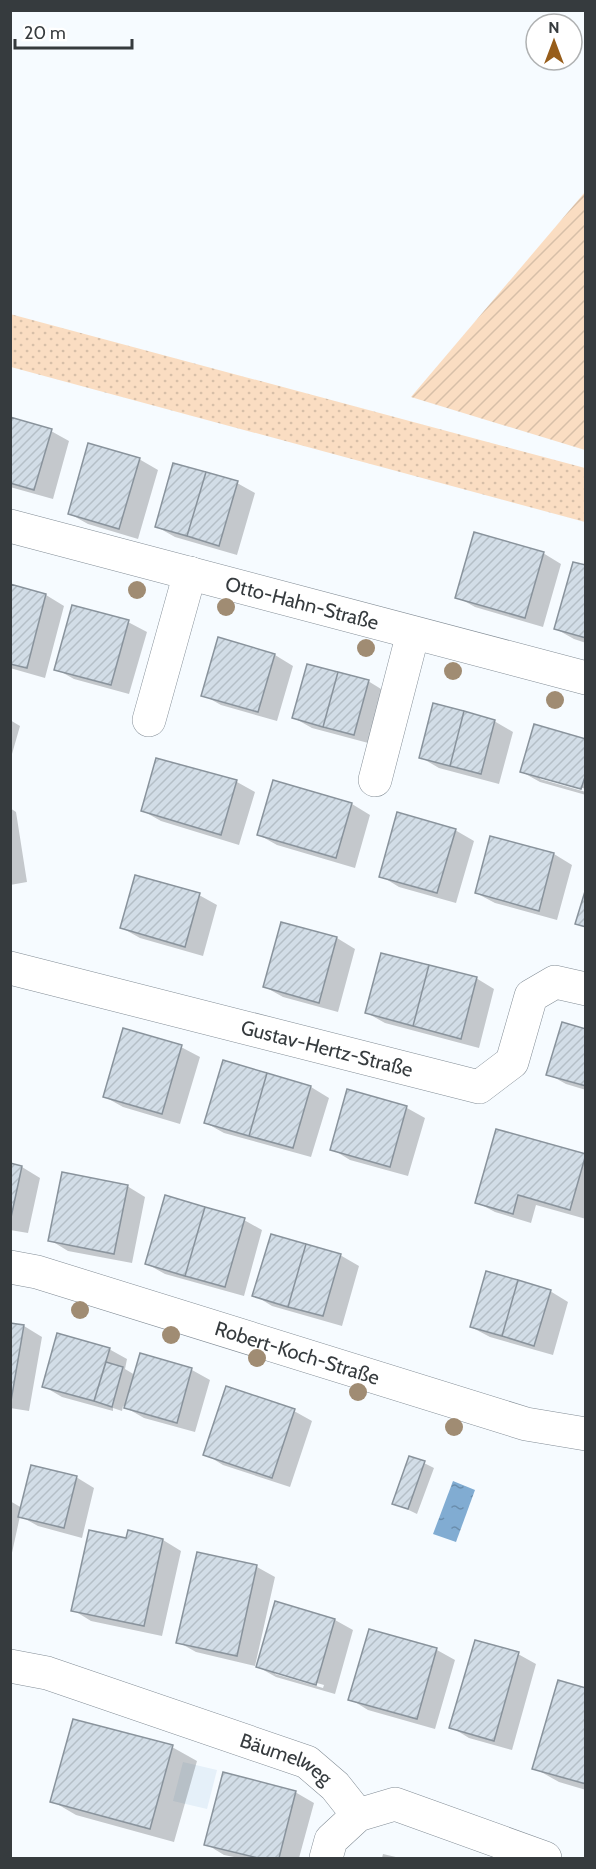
<svg xmlns="http://www.w3.org/2000/svg" width="596" height="1869" font-family="Cabin,sans-serif">
  <style>
    .built { fill: #e5f0f9 }
    .grass { fill: url(#grass-dots) }
    .garden { fill: url(#garden-furrows) }
    .water { fill: url(#water-ripples) }
    .shadow { fill: #0003; fill-rule: evenodd }
    .building { fill: url(#building-hatch); stroke: #89939c; stroke-width: 1.5 }
    .lines { fill: none; stroke-linecap: round; stroke-linejoin: round }
    .minor-casing { stroke: #838d96; stroke-width: 34 }
    .minor { stroke: #fff; stroke-width: 33 }
    .tree { fill: #a08c73 }
    .labels { text-anchor: middle; stroke-width: 6; stroke-linejoin: round; paint-order: stroke }
    .street-label { font-size: 20px; fill: #363b3e; stroke: #fff }
  </style>
  <defs>
    <pattern id="grass-dots" width="8" height="8" patternUnits="userSpaceOnUse" patternTransform="scale(1.5)"><rect width="8" height="8" fill="#faddc2"/><path d="M2 2h.1M6 6h.1" fill="none" stroke="#d7bfa8" stroke-width="1.8" stroke-linecap="round"/></pattern>
    <pattern id="garden-furrows" width="10" height="10" patternUnits="userSpaceOnUse" patternTransform="scale(1.5)"><rect width="10" height="10" fill="#faddc2"/><path d="M-1 1l2-2M0 10L10 0M9 11l2-2" fill="none" stroke="#d7bfa8"/></pattern>
    <pattern id="water-ripples" width="26" height="14" patternUnits="userSpaceOnUse" patternTransform="scale(1.5)"><rect width="26" height="14" fill="#81acd2"/><path d="M2 4q2-2 4 0t4 0M15 11q2-2 4 0t4 0" fill="none" stroke="#6a8dac"/></pattern>
    <pattern id="building-hatch" width="6" height="6" patternUnits="userSpaceOnUse" patternTransform="scale(1.5)"><rect width="6" height="6" fill="#d2dde7"/><path d="M-1 1l2-2M0 6l6-6M5 7l2-2" fill="none" stroke="#b5bfc7"/></pattern>
  </defs>
  <rect width="100%" height="100%" fill="#f6fbff"/>
  <path class="built" d="M183,1762L217,1770L207,1809L173,1801Z"/>
  <path class="grass" d="M10,314L585,468V522L11,367Z"/>
  <path class="garden" d="M585,192V450L411,397Z"/>
  <path class="water" d="M453,1481L475,1490L456,1542L433,1534Z"/>
  <path class="shadow" d="M10,419L51,431L69,441L53,499L10,487Z
    M139,459L158,470L138,539L88,524L70,514Z
    M237,483L255,493L237,555L175,537L157,527Z
    M543,553L561,564L543,627L475,607L457,597Z
    M586,567V643L574,639L556,629Z
    M10,586L46,595L64,606L45,678L10,668Z
    M128,622L147,632L129,694L74,679L56,669Z
    M219,639L275,655L293,666L277,721L221,705L203,695Z
    M368,681L386,692L372,744L312,728L294,718Z
    M10,720L20,726L10,761Z
    M494,721L513,732L499,784L439,768L420,757Z
    M586,740V789L540,776V779L586,792V795L540,782L522,772Z
    M237,782L255,792L239,845L161,821L143,811Z
    M274,782L352,804L370,815L355,868L277,845L259,835Z
    M10,808L16,812L27,882L10,885Z
    M455,830L474,841L456,903L399,887L381,876Z
    M491,838L554,854L572,865L557,920L495,903L476,893Z
    M199,895L217,905L203,956L140,938L122,928Z
    M337,938L355,949L338,1012L283,997L265,987Z
    M476,978L494,989L479,1048L385,1023L367,1013Z
    M586,1030V1090L566,1084L548,1074Z
    M181,1047L200,1057L180,1124L123,1107L105,1097Z
    M224,1062L311,1087L329,1098L311,1157L224,1133L206,1123Z
    M348,1091L407,1108L425,1118L408,1176L350,1160L332,1149Z
    M586,1155V1219L536,1205L531,1223L495,1212L476,1202Z
    M10,1165L22,1167L40,1178L28,1233L10,1230Z
    M127,1186L145,1197L132,1263L68,1251L50,1240Z
    M244,1220L262,1230L244,1296L165,1274L147,1264Z
    M340,1255L359,1266L342,1326L272,1306L254,1295Z
    M550,1291L568,1302L553,1355L490,1337L471,1327Z
    M10,1324L24,1326L42,1337L29,1411L10,1408Z
    M109,1349L127,1359L125,1369L135,1375L141,1355L192,1370L210,1380L195,1432L144,1418L123,1406L122,1411L113,1408V1411L62,1397L43,1386Z
    M294,1411L312,1421L290,1487L223,1465L205,1454Z
    M424,1463L434,1468L417,1514L394,1503Z
    M76,1477L94,1488L82,1538L38,1526L20,1516L10,1562V1501L22,1508Z
    M127,1540H163L181,1551L162,1636L91,1621L73,1610Z
    M198,1553L257,1567L275,1577L255,1666L196,1652L178,1642Z
    M276,1603L335,1620L353,1630L335,1694L276,1677L258,1667ZM275,1671L324,1685L323,1688L275,1674Z
    M370,1631L437,1650L455,1660L435,1729L368,1710L350,1699Z
    M518,1654L536,1664L512,1750L469,1738L451,1727Z
    M586,1690V1790L559,1782L534,1768Z
    M172,1747L197,1761L174,1842L76,1815L52,1801Z
    M295,1792L314,1803L299,1858H239L224,1855L206,1844Z
    M383,1854L400,1858H382Z"/>
  <path class="building" d="M10,417L52,429L34,490L10,483Z
    M88,443L140,458L119,529L68,514Z
    M173,463L206,472L187,536L155,527Z
    M206,472L238,481L219,546L187,536Z
    M474,532L544,552L525,618L455,598Z
    M573,562L586,565V638L554,629Z
    M10,584L46,594L27,668L10,664Z
    M72,605L129,620L111,685L54,670Z
    M218,637L275,654L258,712L201,696Z
    M307,664L338,672L323,727L292,718Z
    M338,672L369,680L354,735L323,727Z
    M433,703L464,711L450,766L419,758Z
    M464,711L495,720L481,774L450,766Z
    M534,724L586,739V774L581,789L520,772Z
    M156,758L237,780L221,835L141,811Z
    M273,780L352,803L336,858L257,835Z
    M397,812L456,829L437,893L379,877Z
    M490,836L554,853L539,911L475,893Z
    M135,875L200,893L185,947L120,928Z
    M586,888V927L575,924Z
    M281,922L337,937L319,1003L263,987Z
    M381,953L429,965L413,1026L365,1013Z
    M429,965L477,977L461,1039L413,1026Z
    M562,1022L586,1029V1086L546,1075Z
    M123,1028L182,1045L162,1114L103,1097Z
    M223,1060L267,1073L249,1136L204,1123Z
    M267,1073L311,1086L293,1148L249,1136Z
    M347,1089L407,1106L390,1167L330,1150Z
    M496,1129L586,1154L570,1210L518,1195L513,1214L475,1203Z
    M10,1163L22,1166L10,1222Z
    M62,1172L128,1185L114,1254L48,1241Z
    M165,1195L205,1207L185,1276L145,1264Z
    M205,1207L245,1218L225,1287L185,1276Z
    M271,1234L306,1244L288,1307L252,1296Z
    M306,1244L341,1254L323,1316L288,1307Z
    M486,1271L518,1280L502,1336L470,1327Z
    M518,1280L551,1290L534,1346L502,1336Z
    M10,1323L24,1325L11,1401H10Z
    M57,1333L110,1348L94,1401L42,1387Z
    M140,1353L192,1368L177,1423L124,1408Z
    M106,1362L123,1367L112,1407L94,1401Z
    M226,1386L295,1409L272,1478L203,1455Z
    M409,1456L425,1461L408,1509L392,1504Z
    M31,1465L77,1476L64,1528L18,1517Z
    M89,1530L126,1538L128,1530L163,1539L144,1626L71,1611Z
    M197,1552L257,1565L237,1656L176,1643Z
    M275,1601L335,1619L316,1685L256,1667Z
    M369,1629L437,1648L417,1719L348,1700Z
    M475,1640L519,1652L494,1741L449,1728Z
    M558,1680L586,1688V1784L532,1769Z
    M73,1719L173,1745L150,1829L50,1802Z
    M223,1772L296,1791L279,1858H258L204,1845Z"/>
  <g class="lines">
    <defs>
      <g id="minor">
        <path id="s1" d="M10,526L586,678"/>
        <path d="M149,720L190,573"/>
        <path d="M375,780L413,633"/>
        <path id="s2" d="M10,968L479,1087L512,1062L531,996L555,982L586,989"/>
        <path id="s3" d="M10,1267L37,1272L526,1424L586,1434"/>
        <path id="s4" d="M10,1666L47,1673L307,1762L335,1786L358,1815"/>
        <path d="M326,1858L331,1840L358,1815L395,1804L545,1858"/>
      </g>
    </defs>
    <use href="#minor" class="minor-casing"/>
    <use href="#minor" class="minor"/>
  </g>
  <g class="tree">
    <circle cx="137" cy="590" r="9"/>
    <circle cx="226" cy="607" r="9"/>
    <circle cx="366" cy="648" r="9"/>
    <circle cx="453" cy="671" r="9"/>
    <circle cx="555" cy="700" r="9"/>
    <circle cx="80" cy="1310" r="9"/>
    <circle cx="171" cy="1335" r="9"/>
    <circle cx="257" cy="1358" r="9"/>
    <circle cx="358" cy="1392" r="9"/>
    <circle cx="454" cy="1427" r="9"/>
  </g>
  <g class="labels">
    <g class="street-label">
      <text dy="7" stroke="none"><textPath href="#s1" startOffset="302">Otto-Hahn-Straße</textPath></text>
      <text dy="7" stroke="none"><textPath href="#s2" startOffset="327">Gustav-Hertz-Straße</textPath></text>
      <text dy="7" stroke="none"><textPath href="#s3" startOffset="300">Robert-Koch-Straße</textPath></text>
      <text dy="7" stroke="none"><textPath href="#s4" startOffset="292">Bäumelweg</textPath></text>
    </g>
  </g>
  <rect width="596" height="1869" fill="none" stroke="#363b3e" stroke-width="24"/>
  <g transform="translate(554 42)"><circle r="28" fill="#ffffff" stroke="#afb1b2" stroke-width="1.5"/>
  <path d="M0-4.5L10 22L0 15L-10 22Z" fill="#975d1a"/>
  <text y="-9" font-size="16" font-weight="bold" text-anchor="middle" fill="#363b3e">N</text>
  </g>
  <path d="M15 39v9h117v-9" fill="none" stroke="#363b3e" stroke-width="3"/>
  <text x="24" y="39" font-size="18" fill="#363b3e" stroke="#ffffff" stroke-width="4.5" paint-order="stroke">20 m</text>
</svg>
